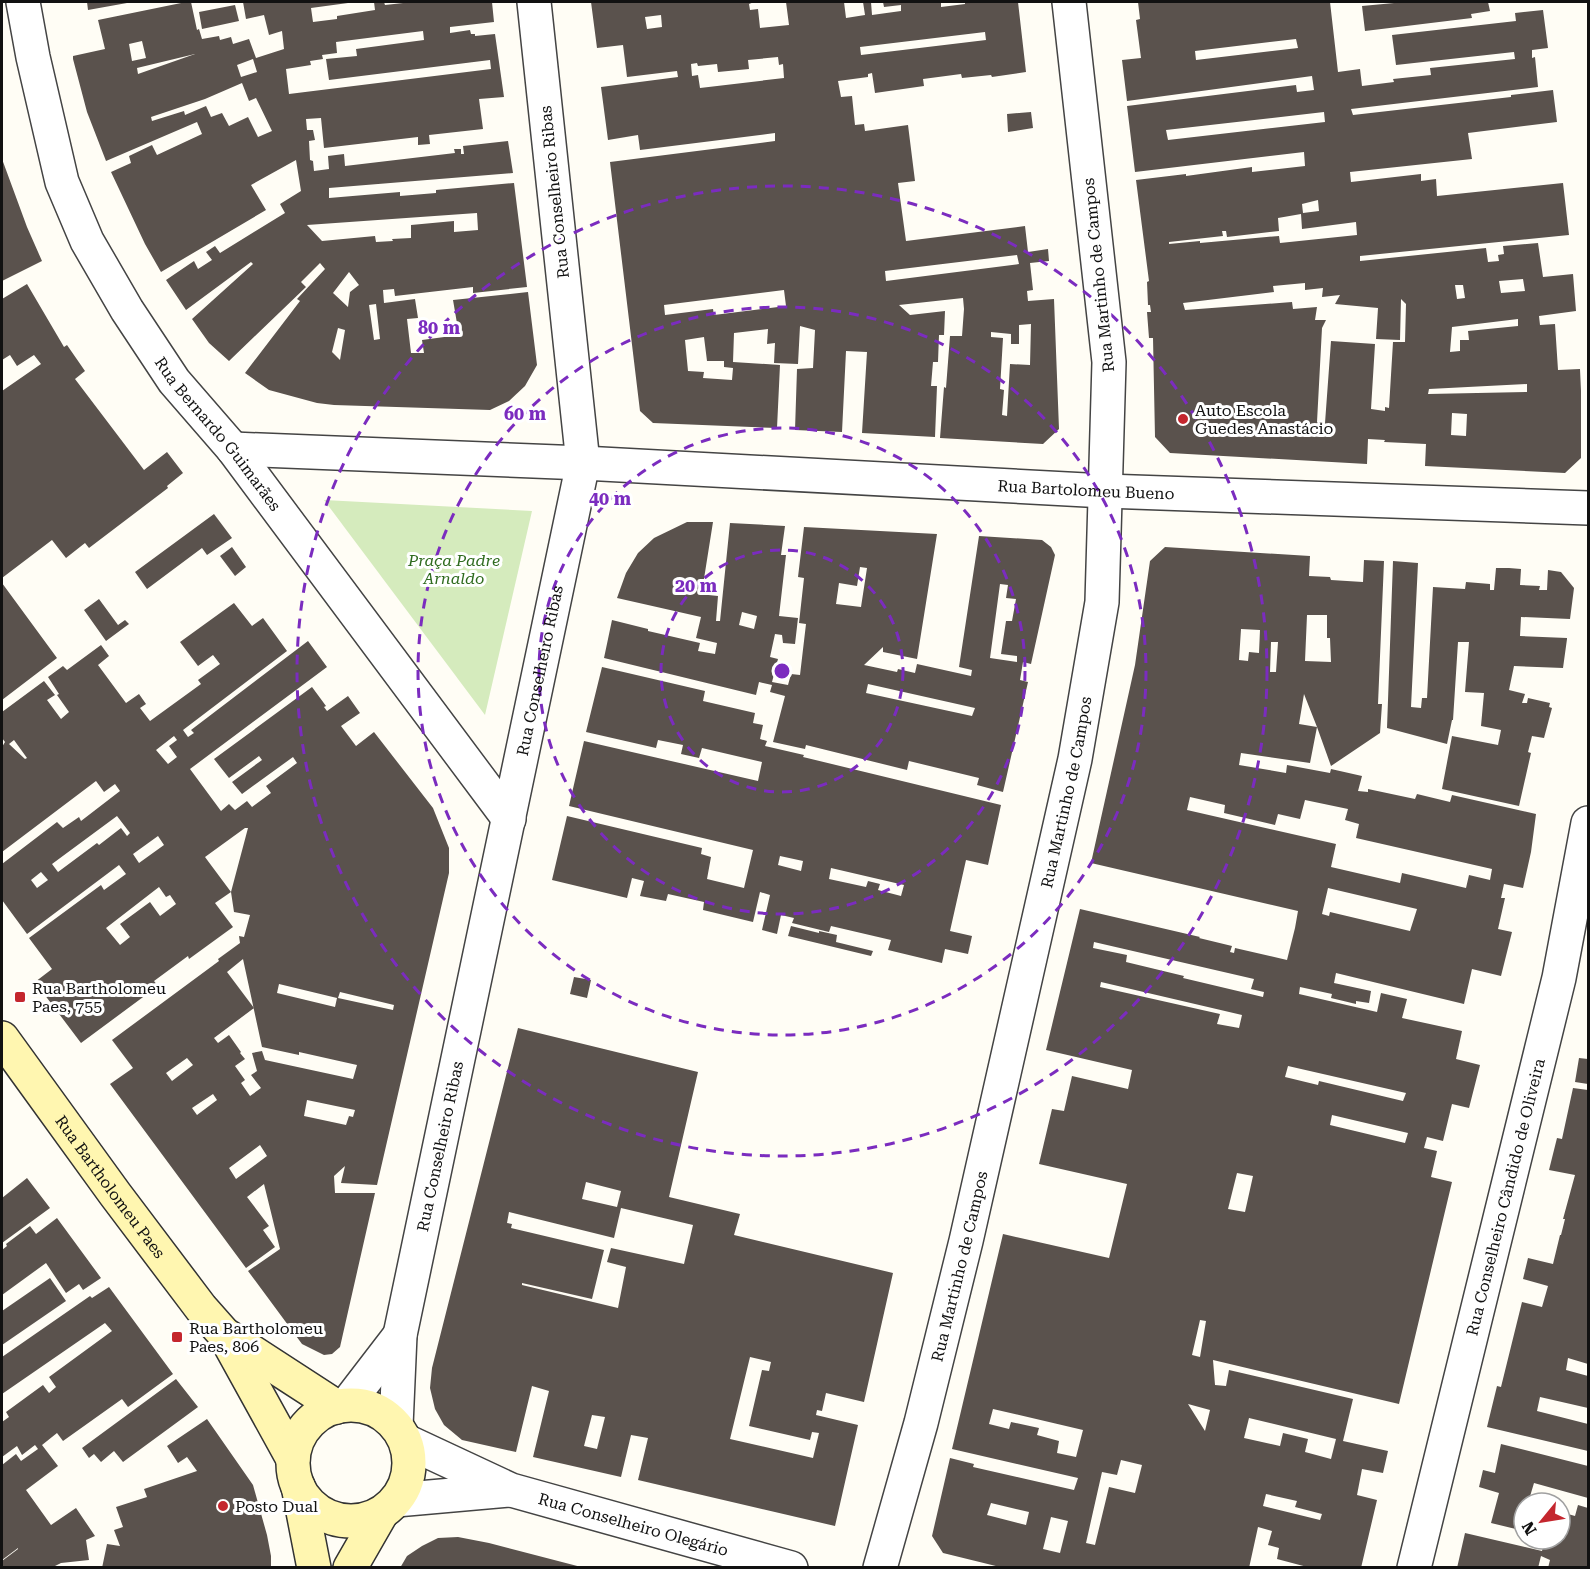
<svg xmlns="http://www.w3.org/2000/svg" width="1590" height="1569" font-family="'Roboto Serif',serif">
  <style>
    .green { fill: #d5ebbd }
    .building { fill: #5a524d; fill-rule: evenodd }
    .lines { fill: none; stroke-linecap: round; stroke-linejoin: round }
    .street-casing { stroke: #444; stroke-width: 36 }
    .secondary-casing { stroke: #333; stroke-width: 36 }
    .street { stroke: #fff; stroke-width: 33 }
    .secondary { stroke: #fff6b0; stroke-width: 33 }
    .ring { fill: none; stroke: #7b2cbf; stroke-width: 3; stroke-dasharray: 10 8 }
    .poi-dot { fill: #c4262e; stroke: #fff; stroke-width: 2 }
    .labels { text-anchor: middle; stroke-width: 6; stroke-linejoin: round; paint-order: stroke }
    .street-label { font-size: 16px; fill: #111; stroke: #fff }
    .poi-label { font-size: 16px; fill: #111; stroke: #fff; text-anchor: start }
    .park-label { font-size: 16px; font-style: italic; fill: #2f6b1f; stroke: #fff }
    .centre { fill: #7b2cbf; stroke: #fff; stroke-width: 3 }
    .ring-label { font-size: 18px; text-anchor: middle; font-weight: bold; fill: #7b2cbf; stroke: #fff; stroke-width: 6; stroke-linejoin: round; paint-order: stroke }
  </style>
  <rect width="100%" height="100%" fill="#fffdf5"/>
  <path class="green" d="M324,500L532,511L485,715Z"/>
  <path class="building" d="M87,2H127V3L88,10Z
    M186,2H191L197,30L199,29L202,39L219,36L220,40L231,37L233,44L249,39L256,58L284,49L282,31L269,35L264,15L246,19L243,2H348V3L311,8L313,22L337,19V16L375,10L374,2H384L385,5L412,2H492L494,22L450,27V33L470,30L471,34H475V36L495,34L504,97L479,99L483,129L429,135L430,144L418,145V137L324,148L321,118L306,119L307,130H313L315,140L309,141L310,160L313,161L314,171L329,169L328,156L344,154L345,166L455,153L454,149H461V154H464L463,146L508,141L513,173L329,188V198L400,192V196L436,193V190L514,183L527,287L473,293V287L395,296L394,289L383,290L384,303L415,299L418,318L407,319L411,353H424L422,340L459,335L453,300L528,292L537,365L525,386L509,401L490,410L334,405L317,403L269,390L245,373L300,301L297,299L325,269L320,263L301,282L306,287L229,361L209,343L192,319L253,264L251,262L186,310L166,280L194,261L198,269L212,260L206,252L215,246L220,253L285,213L280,204L301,191L296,160L251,185L266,210L161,272L145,244L111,172L131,163L129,156L152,145L157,155L202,134L197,122L106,161L87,112L73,59V56L105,49L98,20ZM423,31L424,40L356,49L357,56L326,59L329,80L490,60L491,69L289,94L286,69L311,65L310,61L323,59L322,55L337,53L336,42ZM142,41L146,58L132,61L129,44ZM195,54L138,74L137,68ZM253,59L257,72L241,77L237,65ZM242,83L249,101L256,98L272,131L258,137L248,117L229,126L222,113L211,117L206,106L185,115L184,111L152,121L151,117L205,99ZM477,213L478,230L454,232V221L411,225V238L392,239L393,241L376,242L375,236L322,241L307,225ZM349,272L359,285L350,292L348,307L333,293ZM376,304L380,339L374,340L369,305ZM338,328L345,330L340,360L332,352Z
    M591,2H754L749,4L750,10L758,9L760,28L789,25L786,2H844L846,18L865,15L863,2H871L872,15L901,11V5L884,7L883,2H941V7L965,4V2H1018L1026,72L992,77L991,75L962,78L961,74L923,79L924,86L875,93L872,73L868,74V77L838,81L841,97L852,96L855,125L864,124L865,131L908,125L915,181L898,183L906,241L1025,226L1028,252L1048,249L1049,261L1030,263L1033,290L1027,291L1028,301L1054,299L1059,429L1043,444L940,438L944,387L946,388L950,336H962L964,309L963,298L899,305L910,315L945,311L944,335H939L938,362H933L931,386H937L935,437L862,433L867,352L846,351L842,432L795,430L797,369L813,368L815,330L800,326L798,364L774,363L775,343L767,344L768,329L734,333L733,362L780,365L777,428L653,423L640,411L610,162L775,141V133L640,150L638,135L608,140L601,87L678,77L677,71L627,77L623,45L597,48ZM661,15L662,27L647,29L645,17ZM985,32L986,40L861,55L860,47ZM778,57L779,65L783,64L784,78L700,88L698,75L692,76L691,64L697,63L698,66L717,64L718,72L749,69L748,60ZM1017,255L1019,264L886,281L885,271ZM784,290L786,306L714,315L713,309L665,315L664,305ZM1031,324L1030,365L1010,364L1007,416L1002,415L1004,390L1000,389L1003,338L991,337V332L1011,334V344H1019V325ZM704,337L707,361H724V367L733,368L732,380L703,378L704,372L688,371L685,340Z
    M1138,2H1330L1338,72L1360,69L1362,86L1394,82L1393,79L1431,75L1430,68L1515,59L1514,52L1396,65L1392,35L1516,21L1515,13L1543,10L1548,48L1532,50V58L1535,57L1538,87L1351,109L1353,115L1511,97V95L1553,90L1557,122L1468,133L1472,159L1350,172L1351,182L1421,174V181L1436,179L1437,196L1563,183L1569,235L1360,256V261L1486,248L1488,262L1499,261L1498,255L1504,254L1503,246L1538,243L1543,277L1573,274L1576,311L1539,316L1540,325L1555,324L1558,370L1580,369L1581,391V458L1565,473L1425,466L1426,444L1384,442L1385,440L1368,439L1367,464L1170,453L1155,437L1153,338H1149L1147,312H1151L1150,305H1148L1147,282L1149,281L1136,180L1186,174V176L1252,167V172L1305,166L1304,152L1135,172L1127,106L1296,85L1297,92L1314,90L1312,76L1127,101L1122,60L1141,58L1136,20L1140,19ZM1296,39L1298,48L1196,60L1195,51ZM1324,112L1325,122L1168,140L1166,130ZM1318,200L1319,211L1303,213L1302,204ZM1301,214L1302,229L1356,222L1357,235L1280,243L1279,236L1200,243V241L1169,244V242L1223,236L1222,231H1226L1227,237L1279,231L1278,218ZM1523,279L1525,291L1501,293L1499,281ZM1305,283V290L1323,288L1322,297L1340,295L1335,304L1378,308L1376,339L1400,340L1401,299L1406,304L1405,342H1393L1389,408L1385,407V411L1371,409L1375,344L1331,341L1325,423L1317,422L1322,328L1326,320H1315L1317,307L1293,309L1292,302L1185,310L1183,303L1274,292L1273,286ZM1455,285H1463L1465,298L1457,299ZM1518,319V326L1468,331L1469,340H1460V351L1450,352L1452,327ZM1527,384V392L1428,394L1429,389ZM1452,413L1467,414L1466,436L1451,435Z
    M1394,2H1488L1490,11L1471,14L1472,18L1365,31L1362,6L1394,3Z
    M235,5L239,21L202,29L199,12Z
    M1031,112L1033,128L1008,132L1007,114Z
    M2,159L27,227L42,261L2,281Z
    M27,284L64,347L67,345L85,371L75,379L144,470L167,452L183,473L167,486L168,488L89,548L85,543L66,558L52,540L2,578V391L41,364L34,355L17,366L10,355L2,360V299Z
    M214,514L232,538L207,555L202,548L147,589L135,572Z
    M687,522H713L703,585H700L699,594L718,596L716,621H720L730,523L785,526L781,555H786L779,616L798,618L795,644L783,643L782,635L775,634L770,657L778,659L772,682L788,685L791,674L800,675L806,624L799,623L804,578L798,577L804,527L937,534L917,659L883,652V647L864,665L897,672L898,669L915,673L917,664L971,676L972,670L959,667L979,536L1042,540L1051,547L1055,555L1031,664L1023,662L1020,680L1028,682L1003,792L977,785L979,778L909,761L907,770L806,745L805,749L773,742L785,696L770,692L772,685L759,682L756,695L604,658L612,620L648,629V631L700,643L698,651L715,654L717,643L696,638L701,617L617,598L626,573L638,553L654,538ZM860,567L867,568L861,607L836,604L839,583L857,586ZM1000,584L1008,585L1006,598L1016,599L1012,621H1006L1001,654L1017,656V662L990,658ZM742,612L757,616L754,629L739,625ZM868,684L975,708L972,716L866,693Z
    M232,547L246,567L235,576L220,556Z
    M1165,547L1310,556L1309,576L1330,577L1331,580L1363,582L1364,560L1384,561L1378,704H1382L1380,733L1331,766L1317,727L1310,763L1241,753L1239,765L1286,773L1287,765L1330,773L1331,769L1362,776L1358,791L1368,792V789L1415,799L1417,794L1450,802L1452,795L1536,814L1531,852L1523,888L1504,884L1501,898H1505L1498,929L1512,932L1501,976L1472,969L1464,1004L1336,973L1334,983L1371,991L1369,1003L1356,1001V1004L1331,998L1332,994L1300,987L1299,994L1377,1012L1381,993L1407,999L1402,1018L1462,1031L1456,1059L1480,1065L1469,1108L1452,1104L1443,1141L1427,1137L1424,1148L1437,1151L1431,1177L1452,1182L1399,1404L1213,1360L1215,1385L1226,1386L1229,1370L1353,1399L1343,1441L1388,1451L1383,1473L1362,1469L1357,1495L1377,1500L1361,1568H1311L1277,1559L1279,1548L1268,1545L1272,1531L1258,1527L1249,1568H1004L943,1553L932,1536L950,1458L974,1464L973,1467L1074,1490L1078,1478L952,1449L1003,1234L1109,1258L1127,1184L1039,1164L1052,1109L1064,1111L1072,1076L1128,1089L1132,1070L1046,1050L1080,909L1200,937L1199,938L1232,946L1230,952L1234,953L1235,948L1287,960L1295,928L1298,911L1091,863L1135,665L1150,561ZM1307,615H1327V638H1330L1331,662L1305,661ZM1241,629L1260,630L1259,653L1249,652L1248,661L1239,660ZM1271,642H1278L1276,672H1270ZM1304,694L1317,727L1299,724ZM1190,797L1225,805L1224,813L1275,825L1278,814L1300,819L1305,800L1348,809L1345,820L1359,824L1356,838L1492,869L1490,880L1469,875L1466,888L1402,873L1400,883L1331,867L1336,844L1187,810ZM1328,888L1417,909L1410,931L1330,912L1329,916L1322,914ZM1094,942L1254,979L1251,989L1264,992L1263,997L1183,978L1184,976L1126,962L1127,955L1093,948ZM1101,982L1242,1015L1239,1028L1217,1024L1220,1014L1100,987ZM1288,1066L1406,1093L1403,1101L1319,1081L1318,1085L1285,1077ZM1332,1115L1408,1133L1405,1143L1330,1125ZM1237,1173L1253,1176L1245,1212L1228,1209ZM1200,1320L1206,1321L1200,1357L1192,1355ZM1188,1404L1210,1410L1205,1431ZM993,1409L1083,1430L1076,1457L1057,1453L1059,1441L1037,1435L1039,1428L1011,1422L1009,1429L989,1424ZM1249,1418L1336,1439L1331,1459L1305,1452L1308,1439L1283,1433L1280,1446L1244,1438ZM1121,1460L1142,1465L1135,1493L1109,1487L1095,1545L1086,1543L1102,1472L1117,1475ZM1266,1494L1297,1501L1295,1507L1322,1514L1320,1520L1263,1506ZM991,1503L1029,1512L1026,1525L987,1515ZM1051,1517L1068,1521L1060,1553L1043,1549Z
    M1393,561L1418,563L1411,707L1421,708L1422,698H1427L1433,587L1465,589L1466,582L1490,584V590H1494L1496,568H1509L1521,569L1520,585L1540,586L1539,590H1547L1548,570L1561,572L1574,588L1570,619L1521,617L1520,636L1567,638V639L1563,668L1514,666L1509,690L1525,694L1522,703H1527L1528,698L1550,703L1549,707L1552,708L1544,738L1532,736L1528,752L1531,753L1519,806L1442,789L1452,736L1498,745L1501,730L1481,726L1484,693L1465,692L1469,642H1458L1453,720H1452L1447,744L1387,728Z
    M2,583L57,658L2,700Z
    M99,599L118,625L125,620L129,624L106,641L84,610Z
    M234,603L252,626L263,618L287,651L183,730L188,737L194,733L191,730L308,641L327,667L190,769L221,811L229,804L235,810L247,801L252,807L271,793L266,786L297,763L293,757L242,794L232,782L262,760L259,756L229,778L214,759L312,687L326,706L324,707L327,711L348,696L360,713L341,726L356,746L374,732L433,808L449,848V873L377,1185L341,1183L345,1166L334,1176L335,1193H375L340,1347L332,1354L324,1355L302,1344L248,1271L280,1249L264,1184L247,1197L269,1226L263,1230L275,1247L246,1268L110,1084L133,1068L112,1040L219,961L218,959L240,943L239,936L244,937L250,915L234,912L231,892L248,828H245L205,857L231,892L215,903L233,927L189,959L188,956L154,981L158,986L81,1043L35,982L52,969L29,938L101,885L104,890L126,874L119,865L27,934L2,900V864L57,822L63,828L79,817L81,821L120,791L115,784L104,792L96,781L2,852V747L5,742L2,738V712L44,681L55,695L47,700L61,719L69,712L57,695L59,694L48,677L63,666L67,670L101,645L109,656L98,665L126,703L139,694L146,704L140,708L150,721L201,684L198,680L220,664L213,655L198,666L180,642ZM174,736L177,740L169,746L177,757L168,764L156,750ZM14,740L27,758L25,759L9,744ZM117,816L130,833L127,836L121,828L99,845L97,843L58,872L52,864ZM158,836L164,845L139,863L133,854ZM41,872L48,880L37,888L31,880ZM159,887L166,897L170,895L176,904L160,916L150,902L120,924L130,937L120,945L106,928ZM243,959L262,1047L299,1055V1052L357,1065L353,1079L265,1060L262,1051L252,1053L257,1071L251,1075L261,1088L250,1096L241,1083L245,1080L235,1066L245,1059L240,1053L241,1052L229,1035L218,1043L214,1038L254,1008L227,972ZM279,984L337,998L335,1007L277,993ZM340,992L394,1005L393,1010L338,998ZM187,1058L193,1065L172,1081L166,1073ZM213,1094L217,1100L197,1115L192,1108ZM307,1100L355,1110L353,1117L349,1116L346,1125L304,1116ZM260,1145L267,1156L236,1179L229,1168Z
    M602,667L705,691L703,701L755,713L753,723L763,725L760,739L767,741L765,746L804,755L803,757L1001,805L988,865L966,860L950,931L972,936L968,954L945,949L942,963L888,950L891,940L831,926L829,932L792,923L794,918L781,915L777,934L762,930L770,895L760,892L753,922L703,910L704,902L668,894L666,901L640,896L644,881L632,878L627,898L552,880L567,816L702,848L701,854L711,857L707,879L744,888L753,850L569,806L584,741L758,781L762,762L702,748L699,758L681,754L683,745L658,740L656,748L586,732ZM780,856L803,861L801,871L778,865ZM831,868L904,885L901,896L878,890L880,884L868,881L866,887L829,879Z
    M791,926L819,933V931L837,935L836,942L873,951L871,956L788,936Z
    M574,977L591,980L587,998L570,994Z
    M518,1028L698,1072L669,1197L740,1214L734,1235L893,1273L864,1402L826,1393L822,1411L817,1410L816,1415L858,1425L835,1526L638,1480L648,1438L631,1435L621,1477L533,1457L549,1391L532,1386L516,1452L462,1440L444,1425L435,1409L430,1388L432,1368ZM586,1182L621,1191L617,1207L582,1199ZM621,1208L693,1225L684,1264L611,1248L607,1262L626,1267L618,1308L522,1285V1283L592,1299L604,1250L511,1228L512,1224L507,1223L509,1212L614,1238ZM750,1357L771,1362L769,1371L762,1370L749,1426L810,1440L812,1432L819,1433L813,1458L730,1439ZM592,1415L605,1417L597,1449L584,1446Z
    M1579,1058L1588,1059V1084L1575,1082Z
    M1573,1088L1588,1090V1364L1568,1358L1566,1370L1588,1376V1408L1540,1397L1537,1411L1588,1424V1451L1487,1427L1497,1386L1501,1387L1522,1302L1542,1307L1548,1286L1523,1279L1528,1258L1553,1264L1560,1235H1561L1565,1219H1563L1575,1175L1549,1170L1557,1138L1562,1139Z
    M27,1178L50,1208L2,1243V1198Z
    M57,1218L101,1278L83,1290L79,1284L66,1293L46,1263L2,1295V1250L7,1246L6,1244L30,1226L36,1234Z
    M50,1278L66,1301L2,1345V1311Z
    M109,1287L173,1374L128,1407L122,1399L63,1441L57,1433L42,1445L58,1466L26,1490L51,1525L76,1508L95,1536L86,1540L89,1560L61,1563L51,1568H2V1561L18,1549V1548L2,1560V1465L16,1454L21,1461L38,1449L35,1445L22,1455L17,1446L2,1457V1422L9,1417L6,1412L43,1385L49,1393L56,1387L49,1377L112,1331L105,1323L2,1394V1357L90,1296L92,1298Z
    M176,1379L198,1407L123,1462L114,1451L101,1462L94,1454L89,1458L82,1448Z
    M207,1419L253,1485L267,1535L271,1556V1568H102L107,1544L120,1546L114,1530L123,1527L116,1507L147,1497L144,1489L197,1471L187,1457L178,1463L167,1446Z
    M1501,1444L1588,1466V1498L1534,1483L1528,1503H1524V1531L1491,1523L1499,1493L1479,1487L1483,1470L1495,1473Z
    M1578,1505L1588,1508V1568H1548L1550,1560L1541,1556L1538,1568H1457L1465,1533L1542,1551L1545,1539H1560V1509L1568,1511V1514L1575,1516Z
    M458,1537L489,1543L585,1568H400L407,1556L422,1546L438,1538Z"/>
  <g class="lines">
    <defs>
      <g id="street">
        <path id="s1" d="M23,2L33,57L62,182L87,241L127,310L174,381L233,449L509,819"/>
        <path id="s2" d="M233,449L583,463L1105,491L1588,508"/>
        <path d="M347,1404L400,1335"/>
        <path id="s3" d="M396,1426L400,1335L583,463L534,2"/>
        <path id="s4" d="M406,1441L511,1490L791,1568"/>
        <path d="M396,1500L509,1490"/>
        <path id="s5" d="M880,1568L921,1423L966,1241L1075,759L1102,602L1109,362L1069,2"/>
        <path id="s6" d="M1414,1568L1559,978L1588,823"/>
      </g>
      <g id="secondary">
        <path id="s7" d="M2,1038L115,1194L201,1308L224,1334L293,1459"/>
        <path d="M229,1337L337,1407"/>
        <circle cx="351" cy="1463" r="58"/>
        <path d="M298,1486L314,1568"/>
        <path d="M350,1568L381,1514"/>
      </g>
    </defs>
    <use href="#street" class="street-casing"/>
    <use href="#secondary" class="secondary-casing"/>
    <use href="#street" class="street"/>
    <use href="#secondary" class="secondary"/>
  </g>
  <g class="ring">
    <circle cx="782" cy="671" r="121"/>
    <circle cx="782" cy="671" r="243"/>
    <circle cx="782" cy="671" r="364"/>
    <circle cx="782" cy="671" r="485"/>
  </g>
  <g class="poi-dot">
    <circle cx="1183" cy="419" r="6"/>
    <rect x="14" y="991" width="12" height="12" rx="3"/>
    <rect x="171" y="1331" width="12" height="12" rx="3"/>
    <circle cx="223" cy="1506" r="6"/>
  </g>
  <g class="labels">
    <g class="street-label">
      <text transform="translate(554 192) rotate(-96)" y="6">Rua Conselheiro Ribas</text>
      <text transform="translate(1098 275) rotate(-96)" y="6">Rua Martinho de Campos</text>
      <text dy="6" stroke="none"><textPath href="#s1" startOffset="482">Rua Bernardo Guimarães</textPath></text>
      <text dy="6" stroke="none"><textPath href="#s2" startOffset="854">Rua Bartolomeu Bueno</textPath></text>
      <text dy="6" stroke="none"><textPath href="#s3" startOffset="770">Rua Conselheiro Ribas</textPath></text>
      <text dy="6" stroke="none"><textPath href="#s5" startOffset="798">Rua Martinho de Campos</textPath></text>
      <text dy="6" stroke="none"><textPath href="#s3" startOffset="284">Rua Conselheiro Ribas</textPath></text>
      <text dy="6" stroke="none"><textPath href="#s7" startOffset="184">Rua Bartholomeu Paes</textPath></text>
      <text dy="6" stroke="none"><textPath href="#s6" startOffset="382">Rua Conselheiro Cândido de Oliveira</textPath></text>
      <text dy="6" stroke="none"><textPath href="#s5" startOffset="312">Rua Martinho de Campos</textPath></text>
      <text dy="6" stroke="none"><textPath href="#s4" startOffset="243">Rua Conselheiro Olegário</textPath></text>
    </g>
    <g class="poi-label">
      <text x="1195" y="416">Auto Escola<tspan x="1195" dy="18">Guedes Anastácio</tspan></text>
      <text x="32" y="994">Rua Bartholomeu<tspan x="32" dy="18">Paes, 755</tspan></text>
      <text x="189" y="1334">Rua Bartholomeu<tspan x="189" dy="18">Paes, 806</tspan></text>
      <text x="235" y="1512">Posto Dual</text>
    </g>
    <g class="park-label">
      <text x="454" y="566">Praça Padre<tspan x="454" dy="18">Arnaldo</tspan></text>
    </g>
  </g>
  <circle cx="782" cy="671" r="9" class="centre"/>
  <g class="ring-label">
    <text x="439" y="334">80 m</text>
    <text x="525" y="420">60 m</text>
    <text x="610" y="505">40 m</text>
    <text x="696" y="592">20 m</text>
  </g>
  <rect width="1590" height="1569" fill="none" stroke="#111111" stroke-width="6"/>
  <g transform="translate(1542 1521) rotate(240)"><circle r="28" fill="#ffffff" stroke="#a0a0a0" stroke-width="1.5"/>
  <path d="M0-4.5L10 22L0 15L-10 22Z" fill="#c4262e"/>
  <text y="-9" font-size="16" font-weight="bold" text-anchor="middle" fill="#111111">N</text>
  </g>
</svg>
